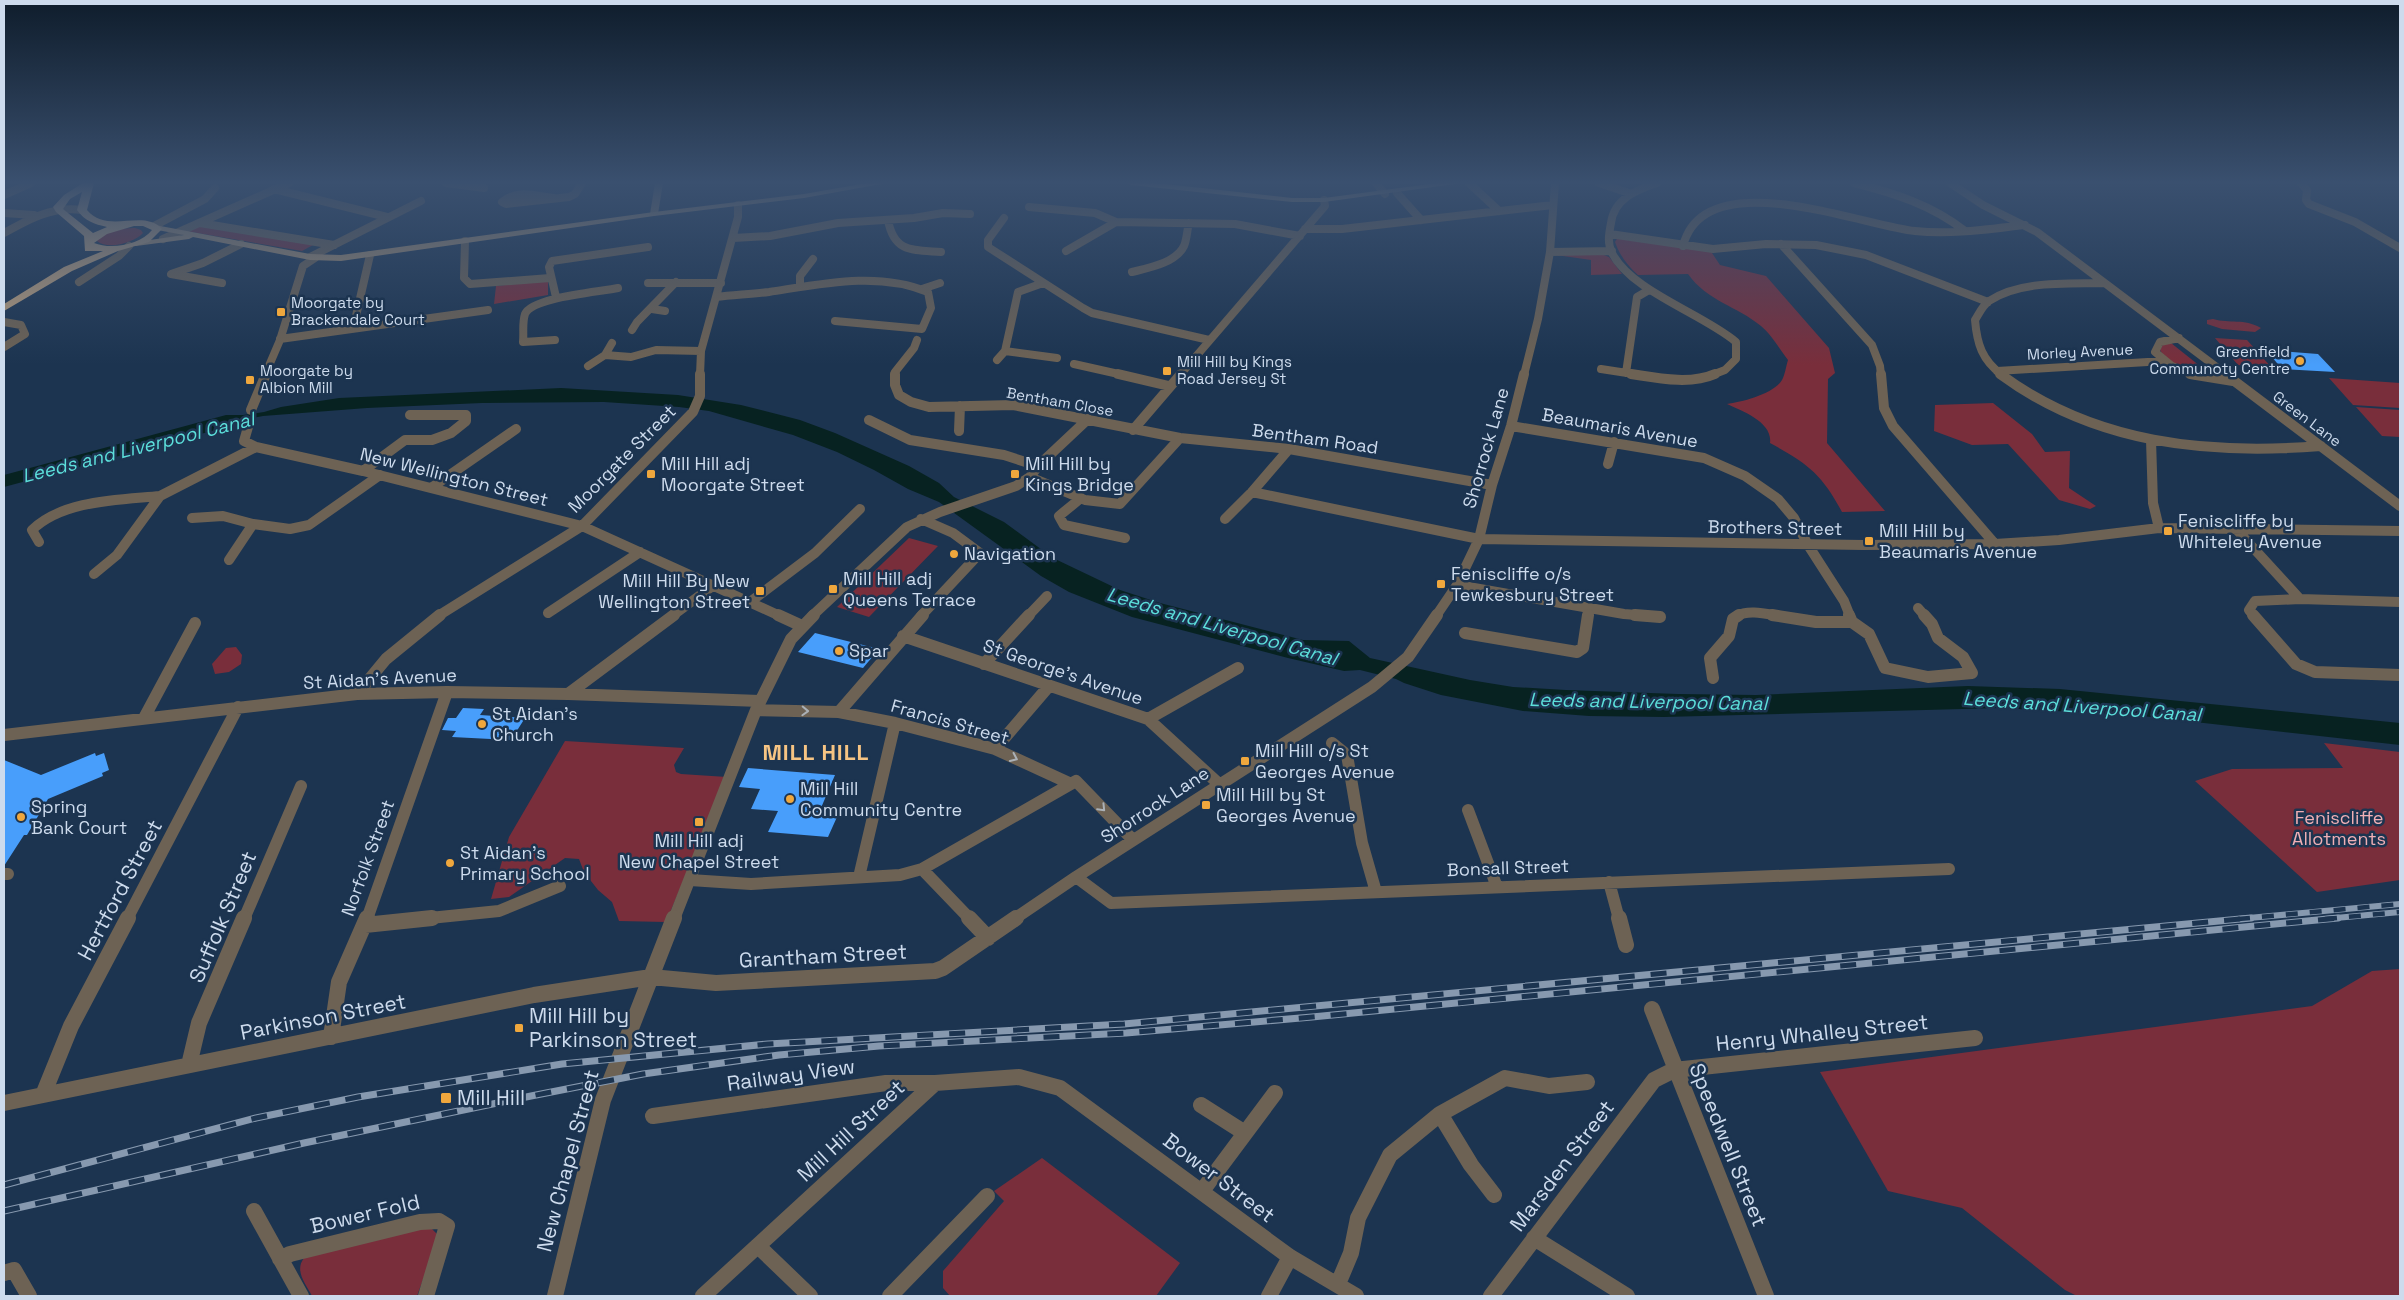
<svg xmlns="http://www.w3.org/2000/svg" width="2404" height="1300" font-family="'Space Grotesk',sans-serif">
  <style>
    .green { fill: #792e3b }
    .water { fill: #072221 }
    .building { fill: #489efb }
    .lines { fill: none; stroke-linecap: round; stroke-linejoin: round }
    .street-far3 { stroke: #6d6254; stroke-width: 8 }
    .street-far2 { stroke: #6d6254; stroke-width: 10 }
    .street-far1 { stroke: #6d6254; stroke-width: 12 }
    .street { stroke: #6d6254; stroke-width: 16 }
    .secondary { fill: #8d7b65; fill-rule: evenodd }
    .primary { fill: #a68f72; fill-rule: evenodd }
    .highway { fill: #bca07e; fill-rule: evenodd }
    .rail-far1-casing { stroke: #8799af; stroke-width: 6 }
    .rail-casing { stroke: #8799af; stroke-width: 7 }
    .rail-far1 { stroke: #1c3450; stroke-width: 4.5; stroke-dasharray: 12; stroke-linecap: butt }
    .rail { stroke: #1c3450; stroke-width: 5; stroke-dasharray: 16; stroke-linecap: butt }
    .oneway { stroke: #abb1b7 }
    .poi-dot { fill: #efa73d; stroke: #1c3450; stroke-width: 2 }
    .labels { text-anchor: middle; stroke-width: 5; stroke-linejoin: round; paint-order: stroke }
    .far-poi-label { font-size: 15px; fill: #cddbed; stroke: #1c3450; text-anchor: start }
    .far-street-label { font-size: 15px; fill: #cddbed; stroke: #1c3450 }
    .street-label { font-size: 18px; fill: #cddbed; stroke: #1c3450 }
    .poi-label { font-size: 18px; fill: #cddbed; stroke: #1c3450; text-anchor: start }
    .park-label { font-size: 18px; fill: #f0afb5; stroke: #1c3450 }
    .water-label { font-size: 19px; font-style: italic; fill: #5cdfdb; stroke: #1c3450 }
    .near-street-label { font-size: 21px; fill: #cddbed; stroke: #1c3450 }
    .near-poi-label { font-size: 21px; fill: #cddbed; stroke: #1c3450; text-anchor: start }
    .district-label { font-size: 22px; font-weight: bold; letter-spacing: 1px; fill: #f6c483; stroke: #1c3450 }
  </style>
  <rect width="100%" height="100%" fill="#1c3450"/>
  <path class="green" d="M198,225L313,245L302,251L186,231Z
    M135,228L141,230L143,233C134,243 108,250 97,241C102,231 124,228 135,228Z
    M1618,237L1710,250L1720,265L1766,276L1829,348L1835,373L1828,379L1827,443L1885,511L1842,512C1822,474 1807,463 1770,443C1773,422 1742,411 1727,404C1742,402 1774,394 1782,380C1785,375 1786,366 1788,360C1780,350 1772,335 1761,326C1737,306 1707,301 1688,274L1638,275C1627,265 1620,256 1615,242Z
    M1556,255H1604L1609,257L1622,274L1591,275V260Z
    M544,281L548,282V295L494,304L496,286Z
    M2213,319C2230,324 2244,318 2261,328L2255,332L2222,329L2207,324V320Z
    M2215,338L2247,340L2272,368L2238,365Z
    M2171,343L2215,378C2196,373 2170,370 2160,350L2163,344Z
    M2329,378L2400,383V408L2353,405Z
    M1993,403L2032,434L2045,452L2070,451L2069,488L2096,506L2090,509L2059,500L2008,444L1972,445L1934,431L1935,405Z
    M2356,407L2400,410V437L2382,436Z
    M909,538L938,546L869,617L837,607Z
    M236,647L242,655L241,664L229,672L215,674L212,664L226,648Z
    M565,741L684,748L674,765L676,772L681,774L727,777L666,922L619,921L612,902L598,890L584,872L579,859L565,858L509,897L491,899L509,837Z
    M2324,743L2400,752V880L2317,892L2195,781L2232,769L2343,768Z
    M2400,969V1296H2077L2065,1290L1962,1208L1888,1191L1820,1072L2312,1006L2372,971Z
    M1042,1158L1180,1263L1156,1296H950L943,1288V1271L1004,1201L994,1191Z
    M429,1226L439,1236L417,1296H312C306,1284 294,1271 304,1258Z"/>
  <path class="water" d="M561,388L678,395L741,405L800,420L835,433L909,466L939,483L954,497L1004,522L1053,558L1120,590L1160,603L1303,640L1349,641L1370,658L1470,680L1513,687L1566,690L1678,694L1756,695L1968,686L2060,689L2400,723V745L2133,715L1999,708L1664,717L1589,716L1523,711L1441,695L1404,683L1396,679L1360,670L1344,671L1288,658L1132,617L1069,592L1041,576L939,502L908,489L874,470L837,452L793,435L709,411L679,407L604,402L482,403L367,408L263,416L241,420L223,428L4,487V475L226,415H243L264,412L281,407L339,398Z"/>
  <path class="building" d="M2266,350L2318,354L2335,372L2282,369Z
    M815,633L879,649L863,668L798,652Z
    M463,708L484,709L480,715L525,718L511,740L452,737L456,731L442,730L448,718H456Z
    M95,753L96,756L104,753L109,770L102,773L103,776L48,799L27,835H24L4,866V760L41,775Z
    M748,768L835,775L818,815L837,817L828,837L768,832L778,811L751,809L760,789L739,787Z"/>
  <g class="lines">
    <path class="street-far3" d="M446,183L484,188
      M1376,183L1385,194
      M1469,183L1499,211
      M1599,183L1629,193
      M1657,183C1636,190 1614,199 1611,223C1609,234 1607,243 1612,253C1631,291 1703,314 1736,342V359L1725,370L1712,375
      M1854,183C1894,193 1932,205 1965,231
      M1950,183L1983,205L2037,232L2227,375
      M2301,183L2307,190L2306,200L2309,204L2355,222L2400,248
      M274,189L387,217
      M1397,193L1421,220
      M4,195L31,183
      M554,198C536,196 517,189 502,202L506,204L569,197L575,194L582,183
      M1029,207L1095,213L1116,222
      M4,213L34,215
      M1004,218L988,240V247L1083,308L1092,313L1209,340
      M888,220C894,253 913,250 941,252
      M200,223L334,245
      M154,226L205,199L215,188
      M1305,229H1342L1553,205
      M4,233C29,219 52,206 82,210
      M1610,234L1713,249L1766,244L1816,245L1866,255L1988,302
      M733,238L770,236L838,223L914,218L943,213L970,214
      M163,239L289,183
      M465,241L464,278L470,284L550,278
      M1781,244L1872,345L1880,366L1881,375
      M1683,246C1704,162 1860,225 1915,231C1952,235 1989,229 2025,225
      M1066,251L1116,222L1235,224L1300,236
      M1550,252L1612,251
      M310,257L421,201
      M1132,272C1148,268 1176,263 1184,246C1187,239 1187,230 1189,223
      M79,282L119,256L129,246
      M222,283L171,274L203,263L241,244
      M648,283H721
      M800,287V276L813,259
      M922,289L940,283
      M556,297L549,267L552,261L648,247
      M716,297C734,295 752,294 769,292C821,284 878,271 928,292L931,308L922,329L835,321
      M652,309L665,311
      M4,322L21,325L25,334L4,347
      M353,329L370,255
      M632,330L637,322L676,282
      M2179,338L2160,342L2155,352L2172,366L2194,375
      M280,339L488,310
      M555,340L523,342C524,333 522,323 525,314C532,297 600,292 618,288
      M1005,351L1057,358
      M605,355L631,357L656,350L701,351
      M997,360L1005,351L1018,292L1043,283
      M1074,364L1123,375
      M588,366L605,355L612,343
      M1601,369L1640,375
      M1997,371L2164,361
      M1626,373L1637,297L1649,290
      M265,375L280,340L303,266L315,258
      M700,375L701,351L738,217V205
      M895,375V372L914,348L917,340
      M1180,375L1325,206L1324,200
      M1524,375L1538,319L1550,252L1555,183
      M2002,375C1982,360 1977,344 1975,320C1979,314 1982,306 1989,301C2020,280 2068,284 2104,283"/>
    <path class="street-far2" d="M895,374V385L899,395L911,402L929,407L1013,405L1180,438L1289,449L1492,485
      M1118,374L1169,386
      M1631,374C1657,378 1690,385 1715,374
      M1881,374L1884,408L1893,426L1995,544
      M2000,374C2095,444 2207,455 2321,446
      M2190,374L2233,381
      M2225,374L2400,506
      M251,410L266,374
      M869,420L910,440L1004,455L1038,466
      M1511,426L1704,458L1745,476L1778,499L1794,518L1808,545L1844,601L1850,616
      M248,427L244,441L256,447L363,471L582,526L780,616
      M1133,430L1181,374
      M959,431L960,406
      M2151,440L2153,503L2159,528
      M1608,464L1614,442
      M363,471L405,440H432L451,433L466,421V415H410
      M1030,477L1085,500L1120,504L1180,438
      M431,488L516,429
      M1252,492L1479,539L1864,545L1995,544L2059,540L2159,528L2400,531
      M1081,498L1059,516L1064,525L1125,538
      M192,518L223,516L253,524L290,529L309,525L380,475
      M921,519L953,533L980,553L921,616
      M1225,519L1252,492L1289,449
      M2236,529L2300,599
      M39,542L32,530C63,500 119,500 160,496
      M229,560L253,524
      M94,574L117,555L160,496L256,447
      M1457,585L1624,614L1650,616
      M750,602L815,553L860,509
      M1918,608L1925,616
      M548,613L640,552
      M438,616L582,526L693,412L700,396V374
      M672,616L714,585
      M812,616L907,527L940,512L1016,486L1030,477L1038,466L1088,419
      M1028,616L1047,596
      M1436,616L1457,585L1479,539L1492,485L1511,426L1524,374
      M1588,616L1589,607
      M1737,616C1748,609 1767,614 1780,616
      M2254,616L2249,610L2255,601L2300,599L2400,602"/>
    <path class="street-far1" d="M778,615L802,626
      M1635,615L1660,617
      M1772,615L1816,622H1852
      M1849,615L1852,622L1869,634L1885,668L1928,677L1972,673L1963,657L1938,638L1932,624L1924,615
      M2253,615L2296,664L2315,672L2400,675
      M1465,633L1577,652L1583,648L1588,615
      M903,636L1148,719L1219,784
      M984,664L1029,615
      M1713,678L1710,658L1729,636L1733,619L1739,615
      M357,694L386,659L440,615
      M568,694L674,615
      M756,710L839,712L895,723L995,749L1069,783
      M839,712L923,615
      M144,718L195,623
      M1148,719L1238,668
      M4,735L357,694L447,692L568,694L760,701
      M1332,743L1347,755L1362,843L1376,892
      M995,749L1049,686
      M1468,810L1497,887
      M922,869L970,919
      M4,874H8
      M859,877L895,723
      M1076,877L1111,903L1949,869
      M690,880L751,884L900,875L922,869L1076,781L1133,840
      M1609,882L1619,919
      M127,919L238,707
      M244,919L301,786
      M367,919L447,692
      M420,919L499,911L560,886
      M674,919L756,710L791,639L814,615
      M1014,919L1076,877L1372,687L1408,657L1437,615"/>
    <path class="street" d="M969,918L988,938
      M1619,918L1626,945
      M365,925L432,918
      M1652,1009L1766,1296
      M331,1037L339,982L367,918
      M189,1065L199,1023L244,918
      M43,1095L71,1026L128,918
      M4,1103L534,995L651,977L716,983L935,971L943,968L1016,918
      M1201,1105L1245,1133
      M1440,1114L1471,1165L1494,1195
      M653,1116L886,1083H935L1019,1077L1060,1088L1290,1257L1356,1296
      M1202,1191L1275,1093
      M254,1211L301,1296
      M1534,1238L1627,1296
      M758,1246L810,1296
      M280,1259L290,1254L420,1222L439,1221L447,1226L426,1296
      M4,1273L14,1270L29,1296
      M1338,1284L1351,1253L1358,1218L1390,1155L1440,1114L1505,1078L1549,1086L1587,1082
      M555,1296L603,1100L674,918
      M703,1296L935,1083
      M890,1296L987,1196
      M1269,1296L1290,1257
      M1491,1296L1654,1080L1674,1070L1975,1038"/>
    <path class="secondary" d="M655,183H663L658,214L654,216L650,214Z"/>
    <path class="primary" d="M867,183H887L804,198L654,216L341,261L310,260L193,237L189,239L136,246L132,244L136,242L184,235L152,229L151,227L155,225L310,254L341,255L654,212L804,194Z
      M1127,183H1156L1292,198H1324L1437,183H1462L1324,202H1292L1131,185Z"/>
    <path class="highway" d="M83,183H94L87,210C108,235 143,208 162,229L149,242L118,251L72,271L4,311V304L64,267L103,251H85L84,236L56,212L53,207L64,195ZM82,192L77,210C85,221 94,224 107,227L93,233L63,209L70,199ZM134,226H143L152,230C140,245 111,250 94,243L107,234Z"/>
    <defs>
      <path id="rail-far1" d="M2238,919L2400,904
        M2325,919L2400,912"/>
      <path id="rail" d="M4,1185L256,1118L358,1097L562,1064L768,1044L1124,1024L2251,918
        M4,1211L304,1143L531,1096L643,1074L779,1055L879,1046L1126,1033L1312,1017L2338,918"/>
    </defs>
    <use href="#rail-far1" class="rail-far1-casing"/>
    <use href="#rail" class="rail-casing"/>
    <use href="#rail-far1" class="rail-far1"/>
    <use href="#rail" class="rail"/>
  </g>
  <defs><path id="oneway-chevron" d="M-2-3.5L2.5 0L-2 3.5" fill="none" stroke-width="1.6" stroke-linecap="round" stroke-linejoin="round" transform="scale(1.25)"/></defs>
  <g class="oneway">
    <use href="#oneway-chevron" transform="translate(805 711) rotate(2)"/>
    <use href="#oneway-chevron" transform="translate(1014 758) rotate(25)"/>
    <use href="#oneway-chevron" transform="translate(1102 808) rotate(46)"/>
  </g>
  <linearGradient id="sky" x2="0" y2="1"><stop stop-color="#0f1d2c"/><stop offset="0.5" stop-color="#3a506f"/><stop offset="1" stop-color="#3a506f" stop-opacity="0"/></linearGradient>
  <rect width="2404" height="365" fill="url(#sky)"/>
  <g class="poi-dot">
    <rect x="276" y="307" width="10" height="10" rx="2.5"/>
    <circle cx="2300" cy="361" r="5"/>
    <rect x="1162" y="366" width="10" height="10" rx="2.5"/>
    <rect x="245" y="375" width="10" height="10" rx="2.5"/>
    <rect x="646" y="469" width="10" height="10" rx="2.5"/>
    <rect x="1010" y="469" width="10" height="10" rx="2.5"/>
    <rect x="2163" y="526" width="10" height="10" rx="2.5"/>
    <rect x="1864" y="536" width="10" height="10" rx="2.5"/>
    <circle cx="954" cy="554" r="5"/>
    <rect x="1436" y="579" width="10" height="10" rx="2.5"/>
    <rect x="828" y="584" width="10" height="10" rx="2.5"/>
    <rect x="755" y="586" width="10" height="10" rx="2.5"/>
    <circle cx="839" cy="651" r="5"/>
    <circle cx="482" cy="724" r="5"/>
    <rect x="1240" y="756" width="10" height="10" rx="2.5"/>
    <circle cx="790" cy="799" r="5"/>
    <rect x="1201" y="800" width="10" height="10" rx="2.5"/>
    <circle cx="21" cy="817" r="5"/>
    <rect x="694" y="817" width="10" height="10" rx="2.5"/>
    <circle cx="450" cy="863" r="5"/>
    <rect x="514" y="1023" width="10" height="10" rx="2.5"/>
    <rect x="440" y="1092" width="12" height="12" rx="2.5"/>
  </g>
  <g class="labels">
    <g class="far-poi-label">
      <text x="291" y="308">Moorgate by<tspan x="291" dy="17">Brackendale Court</tspan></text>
      <text x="2290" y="357" text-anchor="end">Greenfield<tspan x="2290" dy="17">Communoty Centre</tspan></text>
      <text x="1177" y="367">Mill Hill by Kings<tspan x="1177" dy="17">Road Jersey St</tspan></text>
      <text x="260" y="376">Moorgate by<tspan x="260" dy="17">Albion Mill</tspan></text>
    </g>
    <g class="far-street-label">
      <text transform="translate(2080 352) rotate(-3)" y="5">Morley Avenue</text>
      <text transform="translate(1060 402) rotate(10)" y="5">Bentham Close</text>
      <text transform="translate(2307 419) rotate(37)" y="5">Green Lane</text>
    </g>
    <g class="street-label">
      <text transform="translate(1620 428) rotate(10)" y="6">Beaumaris Avenue</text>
      <text transform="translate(1315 439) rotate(8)" y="6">Bentham Road</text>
      <text transform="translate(1486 448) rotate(-74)" y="6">Shorrock Lane</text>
      <text transform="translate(622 459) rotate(-45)" y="6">Moorgate Street</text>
      <text transform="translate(454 477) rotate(14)" y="6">New Wellington Street</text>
      <text transform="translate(1775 528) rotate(1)" y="6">Brothers Street</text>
      <text transform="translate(1063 672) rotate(19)" y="6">St George's Avenue</text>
      <text transform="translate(380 679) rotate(-3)" y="6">St Aidan's Avenue</text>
      <text transform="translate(950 722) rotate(16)" y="6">Francis Street</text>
      <text transform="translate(1155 805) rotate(-33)" y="6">Shorrock Lane</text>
      <text transform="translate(368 858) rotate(-70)" y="6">Norfolk Street</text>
      <text transform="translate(1508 868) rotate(-2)" y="6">Bonsall Street</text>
    </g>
    <g class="poi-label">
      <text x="661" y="470">Mill Hill adj<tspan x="661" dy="21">Moorgate Street</tspan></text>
      <text x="1025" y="470">Mill Hill by<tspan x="1025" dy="21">Kings Bridge</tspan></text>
      <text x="2178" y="527">Feniscliffe by<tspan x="2178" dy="21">Whiteley Avenue</tspan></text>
      <text x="1879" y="537">Mill Hill by<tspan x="1879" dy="21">Beaumaris Avenue</tspan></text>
      <text x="964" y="560">Navigation</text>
      <text x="1451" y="580">Feniscliffe o/s<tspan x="1451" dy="21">Tewkesbury Street</tspan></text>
      <text x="843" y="585">Mill Hill adj<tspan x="843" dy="21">Queens Terrace</tspan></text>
      <text x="750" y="587" text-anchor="end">Mill Hill By New<tspan x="750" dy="21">Wellington Street</tspan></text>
      <text x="849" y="657">Spar</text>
      <text x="492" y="720">St Aidan’s<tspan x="492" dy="21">Church</tspan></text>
      <text x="1255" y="757">Mill Hill o/s St<tspan x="1255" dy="21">Georges Avenue</tspan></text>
      <text x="800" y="795">Mill Hill<tspan x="800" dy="21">Community Centre</tspan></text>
      <text x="1216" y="801">Mill Hill by St<tspan x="1216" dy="21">Georges Avenue</tspan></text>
      <text x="31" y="813">Spring<tspan x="31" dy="21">Bank Court</tspan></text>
      <text x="699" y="847" text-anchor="middle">Mill Hill adj<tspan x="699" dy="21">New Chapel Street</tspan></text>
      <text x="460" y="859">St Aidan's<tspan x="460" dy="21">Primary School</tspan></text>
    </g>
    <g class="park-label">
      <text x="2339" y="824">Feniscliffe<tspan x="2339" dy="21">Allotments</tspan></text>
    </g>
    <g class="water-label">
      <text transform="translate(138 447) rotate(-14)" y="7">Leeds and Liverpool Canal</text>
      <text transform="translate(1222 626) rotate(16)" y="7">Leeds and Liverpool Canal</text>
      <text transform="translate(1648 701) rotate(1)" y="7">Leeds and Liverpool Canal</text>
      <text transform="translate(2082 706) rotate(4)" y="7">Leeds and Liverpool Canal</text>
    </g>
    <g class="near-street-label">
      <text transform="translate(120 890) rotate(-62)" y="7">Hertford Street</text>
      <text transform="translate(223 917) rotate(-67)" y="7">Suffolk Street</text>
      <text transform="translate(823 956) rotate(-3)" y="7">Grantham Street</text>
      <text transform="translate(323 1017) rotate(-11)" y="7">Parkinson Street</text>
      <text transform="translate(1822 1033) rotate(-6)" y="7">Henry Whalley Street</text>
      <text transform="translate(791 1075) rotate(-8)" y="7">Railway View</text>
      <text transform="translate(851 1131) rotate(-43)" y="7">Mill Hill Street</text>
      <text transform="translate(1728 1145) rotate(68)" y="7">Speedwell Street</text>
      <text transform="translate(568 1161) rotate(-75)" y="7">New Chapel Street</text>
      <text transform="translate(1562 1166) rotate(-53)" y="7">Marsden Street</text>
      <text transform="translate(1219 1178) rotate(37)" y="7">Bower Street</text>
      <text transform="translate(365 1214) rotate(-13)" y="7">Bower Fold</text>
    </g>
    <g class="near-poi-label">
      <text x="529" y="1023">Mill Hill by<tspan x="529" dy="24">Parkinson Street</tspan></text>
      <text x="457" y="1105">Mill Hill</text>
    </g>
    <g class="district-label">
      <text x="816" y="760">MILL HILL</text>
    </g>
  </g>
  <rect width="2404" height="1300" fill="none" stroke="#cddbed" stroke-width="10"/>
</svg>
